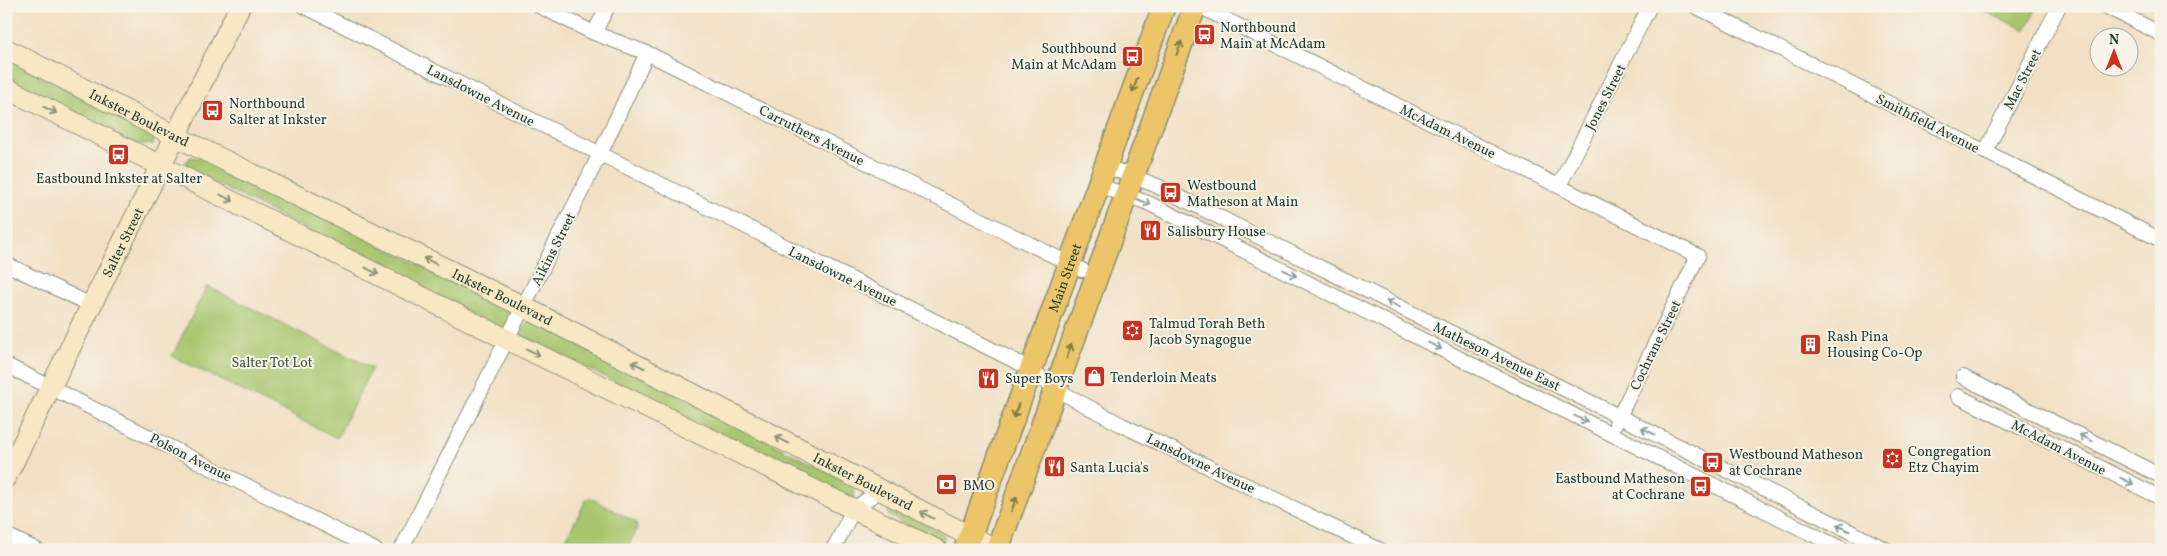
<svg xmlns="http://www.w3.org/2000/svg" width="2167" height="556" font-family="Vollkorn,serif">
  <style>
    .green { fill: #a8c66e; stroke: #648251 }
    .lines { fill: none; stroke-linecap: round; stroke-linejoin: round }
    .street-casing { stroke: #888e7c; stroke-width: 16 }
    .secondary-casing { stroke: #888e7c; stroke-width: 22 }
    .primary-casing { stroke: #888e7c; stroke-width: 25 }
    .street { stroke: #fff; stroke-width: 14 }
    .secondary { stroke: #f7e8c3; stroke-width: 20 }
    .primary { stroke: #ecc569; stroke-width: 22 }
    .oneway { stroke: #7b7a4c }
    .oneway2 { stroke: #8b927c }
    .oneway3 { stroke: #8f9e9a }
    .labels { text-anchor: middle; stroke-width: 4; stroke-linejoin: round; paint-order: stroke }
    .poi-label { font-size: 14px; fill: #1f3d34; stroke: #f7f3e8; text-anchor: start }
    .street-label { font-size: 14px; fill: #1f3d34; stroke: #f7f3e8 }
    .park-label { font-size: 14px; fill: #3a5840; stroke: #f7f3e8 }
  </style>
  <rect width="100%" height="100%" fill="#f7f3e8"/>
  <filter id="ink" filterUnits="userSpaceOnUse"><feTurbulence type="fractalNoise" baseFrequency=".02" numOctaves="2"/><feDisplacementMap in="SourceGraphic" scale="10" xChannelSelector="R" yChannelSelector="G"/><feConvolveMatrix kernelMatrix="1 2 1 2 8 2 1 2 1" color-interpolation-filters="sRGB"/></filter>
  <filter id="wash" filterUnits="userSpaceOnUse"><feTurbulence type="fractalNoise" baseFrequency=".0096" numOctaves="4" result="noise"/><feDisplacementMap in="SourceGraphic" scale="20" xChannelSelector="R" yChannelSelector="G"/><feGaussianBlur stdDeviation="1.12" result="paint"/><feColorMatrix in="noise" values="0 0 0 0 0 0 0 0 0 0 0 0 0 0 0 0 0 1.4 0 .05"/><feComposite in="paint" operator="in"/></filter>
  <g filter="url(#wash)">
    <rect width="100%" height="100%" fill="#f1e0c4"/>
    <path class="green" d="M1972,6H2038L2026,30Z
      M6,58L154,136L153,145L132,143L6,82Z
      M191,157L205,158L508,309L511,317L508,324L499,328L186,168L187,160Z
      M207,286L372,368L337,438L172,356Z
      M528,322H534L849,483L854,489L855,496L854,499L521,336L522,329Z
      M590,498L636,522L637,528L627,550H581L565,541L586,500Z
      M889,508L897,509L944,535V542L940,543L888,515Z"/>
  </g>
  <g filter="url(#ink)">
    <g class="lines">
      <defs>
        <path id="street" d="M304,6L1031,369L1055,389L1122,425L1380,550
          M539,6L594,33L647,53L1082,270
          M1199,6L1698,256L1616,423
          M1695,6L2161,240
          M2105,6L2161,34
          M594,33L608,6
          M1985,152L2059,6
          M1105,166L1155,185L1887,550
          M1098,185L1148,203L1844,550
          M1559,186L1650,6
          M6,264L91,305
          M6,365L375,550
          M1963,377L2161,476
          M1958,396L2161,498
          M6,535L37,550
          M401,550L600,154L647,53
          M833,550L853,510L880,490"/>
        <g id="secondary">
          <path id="s1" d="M6,49L175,136L522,306L997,550"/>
          <path d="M6,88L506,339L937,550"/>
          <path id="s2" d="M6,477L240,6"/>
        </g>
        <g id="primary">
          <path id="s3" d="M965,550L1164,6"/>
          <path d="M997,550L1195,6"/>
        </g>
      </defs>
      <use href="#street" class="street-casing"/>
      <use href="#secondary" class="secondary-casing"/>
      <use href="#primary" class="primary-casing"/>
      <use href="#street" class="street"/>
      <use href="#secondary" class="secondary"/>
      <use href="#primary" class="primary"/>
    </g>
    <defs><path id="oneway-shaft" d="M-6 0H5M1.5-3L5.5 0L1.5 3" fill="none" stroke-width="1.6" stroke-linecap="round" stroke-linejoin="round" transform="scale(1.25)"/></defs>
    <g class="oneway">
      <use href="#oneway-shaft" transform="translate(1179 48) rotate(-70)"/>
      <use href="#oneway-shaft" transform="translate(1135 85) rotate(110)"/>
      <use href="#oneway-shaft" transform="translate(1069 351) rotate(-70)"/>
      <use href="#oneway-shaft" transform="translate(1016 411) rotate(110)"/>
      <use href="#oneway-shaft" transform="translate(1014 504) rotate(-70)"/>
    </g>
    <g class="oneway2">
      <use href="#oneway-shaft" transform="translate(50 110) rotate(26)"/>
      <use href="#oneway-shaft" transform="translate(227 198) rotate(27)"/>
      <use href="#oneway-shaft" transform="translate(430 261) rotate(-154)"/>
      <use href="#oneway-shaft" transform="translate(372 271) rotate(27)"/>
      <use href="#oneway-shaft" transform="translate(533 352) rotate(26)"/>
      <use href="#oneway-shaft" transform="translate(638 365) rotate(-153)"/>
      <use href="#oneway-shaft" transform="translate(782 440) rotate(-153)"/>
      <use href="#oneway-shaft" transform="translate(927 515) rotate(-152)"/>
    </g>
    <g class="oneway3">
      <use href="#oneway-shaft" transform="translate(1144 202) rotate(22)"/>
      <use href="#oneway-shaft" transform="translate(1290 273) rotate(27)"/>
      <use href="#oneway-shaft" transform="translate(1393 304) rotate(-154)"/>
      <use href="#oneway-shaft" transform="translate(1435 346) rotate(27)"/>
      <use href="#oneway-shaft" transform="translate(1581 419) rotate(27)"/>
      <use href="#oneway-shaft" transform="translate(1648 431) rotate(-154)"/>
      <use href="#oneway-shaft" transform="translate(2086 438) rotate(-153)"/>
      <use href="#oneway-shaft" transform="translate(2127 481) rotate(27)"/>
      <use href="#oneway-shaft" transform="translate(1843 528) rotate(-154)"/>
    </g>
  </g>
  <defs>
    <symbol id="bus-square" viewBox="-11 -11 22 22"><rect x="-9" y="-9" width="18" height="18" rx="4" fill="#c8321e" stroke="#f7f3e8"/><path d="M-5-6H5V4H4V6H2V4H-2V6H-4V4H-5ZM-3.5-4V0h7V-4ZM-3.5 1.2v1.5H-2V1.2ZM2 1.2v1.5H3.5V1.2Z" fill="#fff"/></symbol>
    <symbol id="restaurant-square" viewBox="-11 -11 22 22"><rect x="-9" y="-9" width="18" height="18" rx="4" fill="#c8321e" stroke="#f7f3e8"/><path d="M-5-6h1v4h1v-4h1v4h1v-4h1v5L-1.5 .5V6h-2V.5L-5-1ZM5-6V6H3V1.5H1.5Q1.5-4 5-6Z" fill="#fff"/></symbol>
    <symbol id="synagogue-square" viewBox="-11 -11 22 22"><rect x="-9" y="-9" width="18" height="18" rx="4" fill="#c8321e" stroke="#f7f3e8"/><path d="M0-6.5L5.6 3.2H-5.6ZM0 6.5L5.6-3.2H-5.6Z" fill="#fff"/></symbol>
    <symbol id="building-square" viewBox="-11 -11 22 22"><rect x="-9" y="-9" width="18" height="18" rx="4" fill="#c8321e" stroke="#f7f3e8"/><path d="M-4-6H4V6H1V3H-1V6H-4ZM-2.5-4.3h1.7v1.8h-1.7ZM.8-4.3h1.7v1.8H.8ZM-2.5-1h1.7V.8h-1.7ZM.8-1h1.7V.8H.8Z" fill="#fff"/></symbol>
    <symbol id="shop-square" viewBox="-11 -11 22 22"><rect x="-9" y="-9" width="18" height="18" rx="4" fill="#c8321e" stroke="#f7f3e8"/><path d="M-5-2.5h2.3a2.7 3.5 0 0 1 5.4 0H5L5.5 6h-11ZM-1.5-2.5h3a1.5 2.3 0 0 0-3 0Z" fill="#fff"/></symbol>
    <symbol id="bank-square" viewBox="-11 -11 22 22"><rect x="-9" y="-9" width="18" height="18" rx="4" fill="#c8321e" stroke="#f7f3e8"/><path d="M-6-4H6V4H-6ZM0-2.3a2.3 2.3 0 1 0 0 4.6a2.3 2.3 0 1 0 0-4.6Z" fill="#fff"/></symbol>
  </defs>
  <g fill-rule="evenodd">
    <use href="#bus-square" x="1192" y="22" width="25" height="25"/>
    <use href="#bus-square" x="1120" y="44" width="25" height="25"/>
    <use href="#bus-square" x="200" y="98" width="25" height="25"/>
    <use href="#bus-square" x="106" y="142" width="25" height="25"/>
    <use href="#bus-square" x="1158" y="180" width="25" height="25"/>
    <use href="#restaurant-square" x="1138" y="218" width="25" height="25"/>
    <use href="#synagogue-square" x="1120" y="318" width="25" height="25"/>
    <use href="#building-square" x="1798" y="332" width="25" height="25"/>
    <use href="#shop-square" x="1082" y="364" width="25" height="25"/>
    <use href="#restaurant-square" x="976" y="366" width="25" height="25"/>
    <use href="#synagogue-square" x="1880" y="446" width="25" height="25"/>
    <use href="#bus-square" x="1700" y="450" width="25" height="25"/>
    <use href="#restaurant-square" x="1042" y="454" width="25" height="25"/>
    <use href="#bank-square" x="934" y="472" width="25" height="25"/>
    <use href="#bus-square" x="1688" y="474" width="25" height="25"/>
  </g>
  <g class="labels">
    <g class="poi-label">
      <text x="1220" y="32">Northbound<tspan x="1220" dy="16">Main at McAdam</tspan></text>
      <text x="1117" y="53" text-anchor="end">Southbound<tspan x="1117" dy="16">Main at McAdam</tspan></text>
      <text x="229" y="108">Northbound<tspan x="229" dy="16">Salter at Inkster</tspan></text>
      <text x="119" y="183" text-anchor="middle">Eastbound Inkster at Salter</text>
      <text x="1187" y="190">Westbound<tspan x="1187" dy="16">Matheson at Main</tspan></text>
      <text x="1167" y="236">Salisbury House</text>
      <text x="1149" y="328">Talmud Torah Beth<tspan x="1149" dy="16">Jacob Synagogue</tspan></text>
      <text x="1827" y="341">Rash Pina<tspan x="1827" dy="16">Housing Co-Op</tspan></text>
      <text x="1110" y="382">Tenderloin Meats</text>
      <text x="1005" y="383">Super Boys</text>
      <text x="1908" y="456">Congregation<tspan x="1908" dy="16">Etz Chayim</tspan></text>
      <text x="1729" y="459">Westbound Matheson<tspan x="1729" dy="16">at Cochrane</tspan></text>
      <text x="1070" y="472">Santa Lucia's</text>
      <text x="1685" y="483" text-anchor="end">Eastbound Matheson<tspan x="1685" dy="16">at Cochrane</tspan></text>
      <text x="963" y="490">BMO</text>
    </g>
    <g class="street-label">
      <text transform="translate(2022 79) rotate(-63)" y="5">Mac Street</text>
      <text transform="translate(481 95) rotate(27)" y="5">Lansdowne Avenue</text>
      <text transform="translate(1605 97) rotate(-63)" y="5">Jones Street</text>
      <text dy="5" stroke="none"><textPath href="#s1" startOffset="150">Inkster Boulevard</textPath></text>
      <text transform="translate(1928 123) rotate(27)" y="5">Smithfield Avenue</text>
      <text transform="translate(1448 131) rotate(26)" y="5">McAdam Avenue</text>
      <text transform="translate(812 135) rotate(27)" y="5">Carruthers Avenue</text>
      <text dy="5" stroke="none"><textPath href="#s2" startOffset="262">Salter Street</textPath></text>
      <text transform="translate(553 249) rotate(-63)" y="5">Aikins Street</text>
      <text transform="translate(843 276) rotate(26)" y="5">Lansdowne Avenue</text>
      <text dy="5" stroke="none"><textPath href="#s3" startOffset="290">Main Street</textPath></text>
      <text dy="5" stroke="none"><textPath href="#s1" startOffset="555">Inkster Boulevard</textPath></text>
      <text transform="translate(1655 345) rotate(-64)" y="5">Cochrane Street</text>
      <text transform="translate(1497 356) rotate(26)" y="5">Matheson Avenue East</text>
      <text transform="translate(2059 447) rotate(27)" y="5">McAdam Avenue</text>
      <text transform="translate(191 457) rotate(27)" y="5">Polson Avenue</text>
      <text transform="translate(1201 463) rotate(26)" y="5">Lansdowne Avenue</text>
      <text dy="5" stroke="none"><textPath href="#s1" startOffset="960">Inkster Boulevard</textPath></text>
    </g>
    <g class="park-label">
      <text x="272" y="367">Salter Tot Lot</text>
    </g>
  </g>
  <rect width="2167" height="556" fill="none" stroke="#f7f3e8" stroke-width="25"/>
  <g transform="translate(2114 52)"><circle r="24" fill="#f7f3e8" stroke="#a1aaa0"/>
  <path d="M0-4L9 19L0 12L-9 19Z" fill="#c8321e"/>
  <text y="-8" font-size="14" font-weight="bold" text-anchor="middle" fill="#1f3d34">N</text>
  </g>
</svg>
